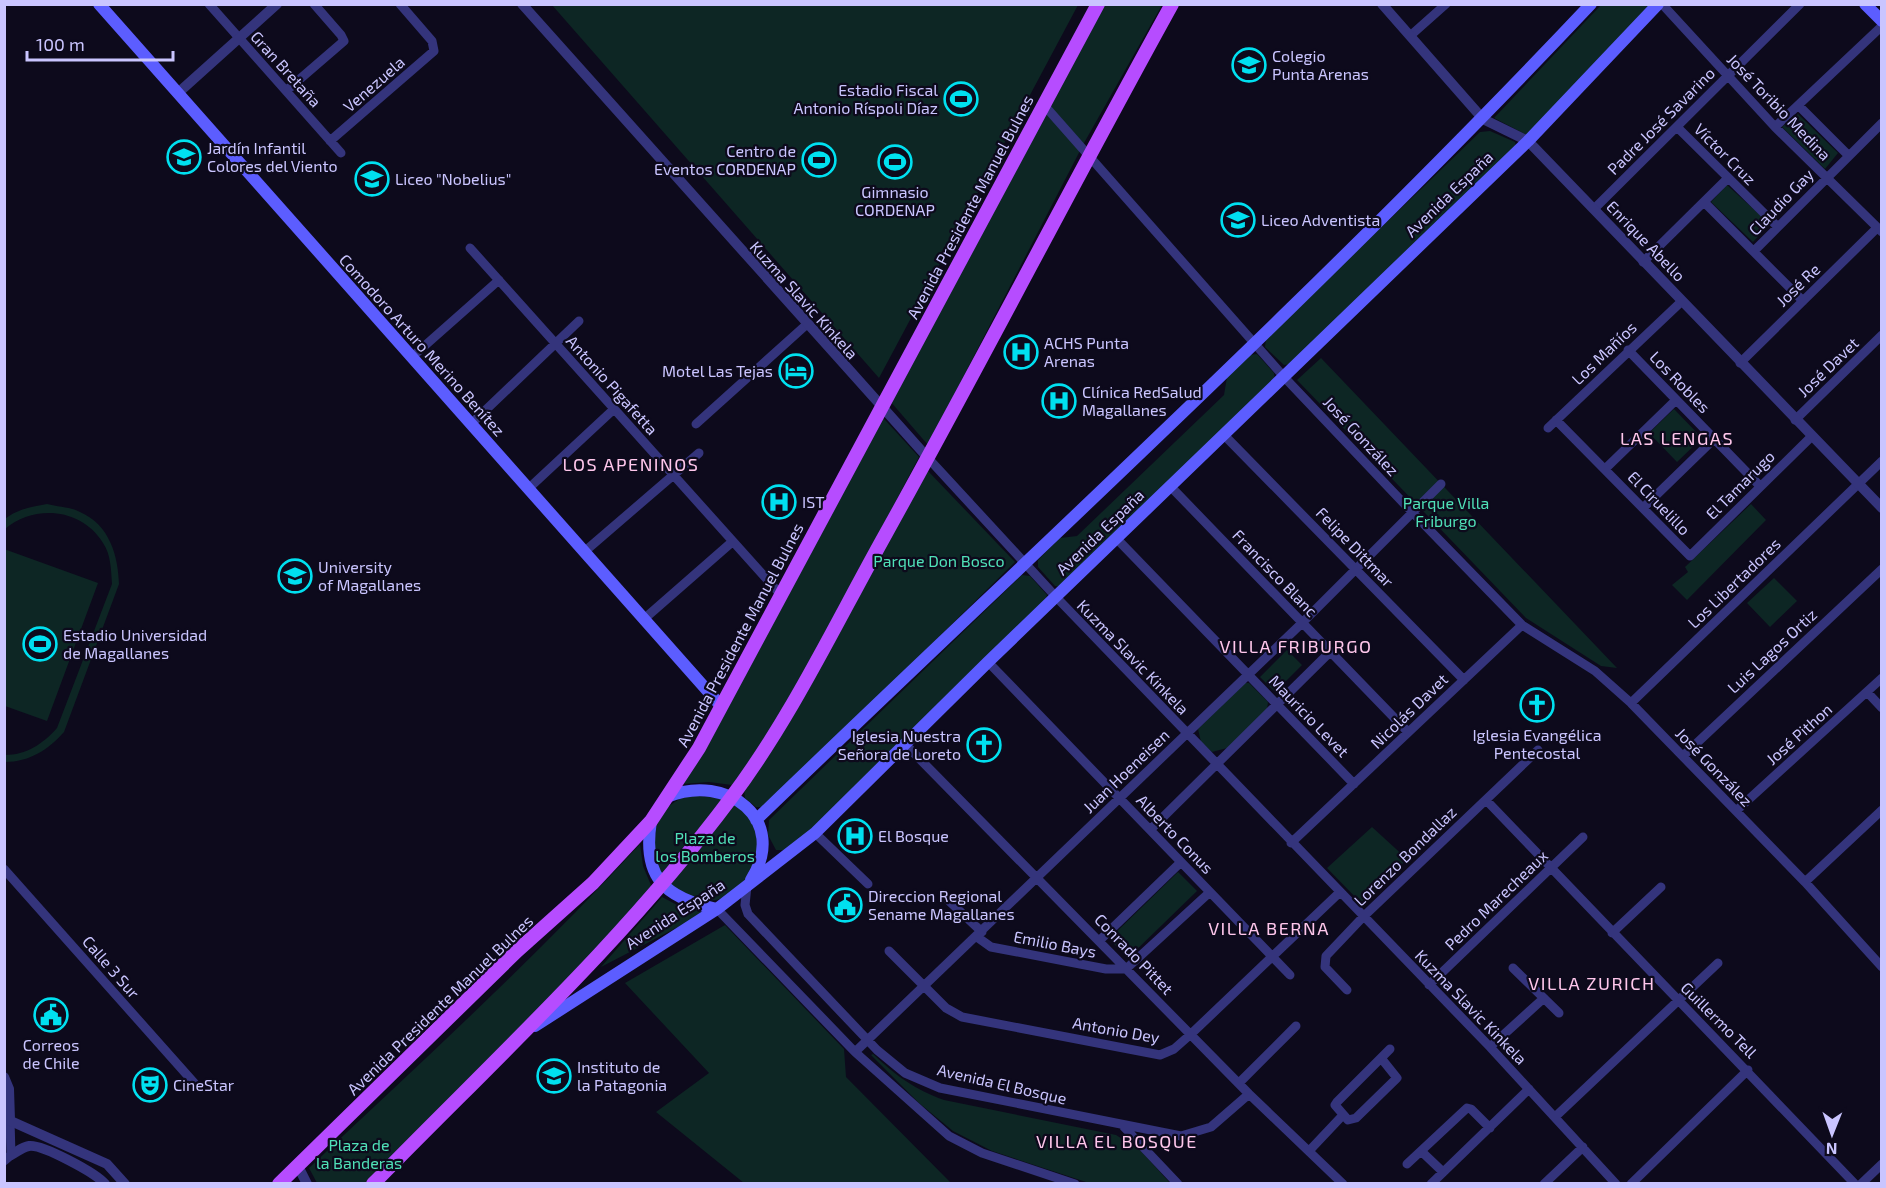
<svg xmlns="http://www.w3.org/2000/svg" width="1886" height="1188" font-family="'Exo 2',sans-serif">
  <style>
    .green { fill: #0d2624 }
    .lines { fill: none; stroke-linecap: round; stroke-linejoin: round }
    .minor { stroke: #34347c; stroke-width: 9 }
    .tertiary { stroke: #34347c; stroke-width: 10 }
    .secondary { stroke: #5c5dff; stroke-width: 12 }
    .primary { stroke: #b64cff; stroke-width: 14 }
    .labels { text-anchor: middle; stroke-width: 4.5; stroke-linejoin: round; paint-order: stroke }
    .poi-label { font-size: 16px; fill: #cac5ff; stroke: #0d0a1c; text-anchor: start }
    .street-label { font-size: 16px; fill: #cac5ff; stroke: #0d0a1c }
    .park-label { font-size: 16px; fill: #50e1b8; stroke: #0d0a1c }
    .neighbourhood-label { font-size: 18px; letter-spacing: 1.5px; fill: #ffc7ec; stroke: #0d0a1c }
  </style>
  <rect width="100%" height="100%" fill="#0d0a1c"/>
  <path class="green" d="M552,5H1078L879,378Z
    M1100,5H1162L1084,143L928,445L890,401Z
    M1601,5H1650L1527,135L1494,118Z
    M1798,114L1838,153L1825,169L1782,127Z
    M1490,131L1515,142L1516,147L1293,364L1284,365L1265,347L1266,339L1480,132Z
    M1727,185L1770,224L1753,242L1711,202Z
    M1257,354L1274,373L1275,380L1062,587L1055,586L1038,567V560L1060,538L1077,536L1224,395L1227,377L1249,355Z
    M1321,358L1617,668L1601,666L1526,618L1297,380Z
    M875,409L919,457L777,726L732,785L709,782L682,784Z
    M1674,409L1702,438L1677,462L1649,433Z
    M928,471L1015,562L766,807H756L745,798L744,788Z
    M47,504C58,507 71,507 80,512C110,525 118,556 119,584L64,732C48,750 29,762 5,762V755C26,755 43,744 57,728L112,584C111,569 111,555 103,543C82,508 34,504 5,529V519C17,509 32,507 47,504Z
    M1751,504L1766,520L1687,600L1672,585L1688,572L1685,567Z
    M4,549L98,583L47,721L5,706Z
    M1022,575L1030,576L1047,595L1045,603L791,850H776L768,835L769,820Z
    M1774,578L1797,601L1770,627L1747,603Z
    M1287,650L1302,665L1275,692L1260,677Z
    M1245,683H1249L1268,702L1267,710L1227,748L1212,752L1201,742L1198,729Z
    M688,795L731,799L754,822L759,855L745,884L727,897L716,900L705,901L684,897L654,866C655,831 651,811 688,795Z
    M1372,827L1407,859L1363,905L1327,868Z
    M640,844L643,866L653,890L543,1011L365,1183H317L309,1168C421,1062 536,958 640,844Z
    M1178,872L1197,891L1128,958L1109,939Z
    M662,897L679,906L703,912L701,915L601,967Z
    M725,925L844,1049L846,1077L951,1183H744L656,1112L709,1073L625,983Z
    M873,1054C895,1075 914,1089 944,1100L1116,1135L1140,1150L1170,1183H1089L992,1151L953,1131L919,1103L871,1055Z"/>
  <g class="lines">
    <path class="minor" d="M209,4L341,153
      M1662,4L1775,127L1882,232
      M1410,36L1446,4
      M286,91L344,41L341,35L314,4
      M1044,105L1285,378L1413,513L1522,625L1595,671L1631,703L1805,882L1882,967
      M1799,106L1848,155
      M1677,127L1777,226
      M1775,127L1882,26
      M330,141L434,51L432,41L400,4
      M1704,202L1803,301
      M1594,209L1800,4
      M470,248L781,595
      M1754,251L1882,123
      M1643,262L1728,178
      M1628,350L1759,485
      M412,357L499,280
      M1740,363L1877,228
      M1556,420L1690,556L1811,437
      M1795,420L1882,335
      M471,424L579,321
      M696,424L806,325
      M1548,428L1682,301
      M1225,436L1464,680
      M928,458L1057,598L1490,1047L1616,1184
      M1605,469L1676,400
      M1171,487L1408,732
      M528,489L614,409
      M1643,508L1714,439
      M1117,539L1354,784
      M584,552L699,453
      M644,619L732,542
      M988,662L1290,975
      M1867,692L1882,708
      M1631,703L1882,461
      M905,744L1249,1094L1343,1184
      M1683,756L1882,569
      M1486,800L1855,1184
      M1736,811L1882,678
      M1151,829L1330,652
      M815,833L868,884
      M1291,843L1522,625
      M4,869L196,1085
      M1805,882L1882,810
      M747,886L745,905L748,914L877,1050L905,1073L940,1088L1181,1136L1211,1127L1249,1094
      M948,900L982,932
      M717,909L855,1052L949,1136L982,1153L1075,1184
      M1612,933L1661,887
      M977,937L991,947L1106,969H1126L1210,892
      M1100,940L1181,862
      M889,951L946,1008L962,1017L1160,1055L1174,1049L1191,1034L1339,893
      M1513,968L1559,1013
      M1429,985L1583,837
      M1347,990L1325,967L1326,956L1363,917L1538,750
      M1490,1047L1544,998
      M855,1052L1302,623L1441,484
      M1381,1058L1397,1078L1356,1118L1348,1120L1335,1105L1337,1102L1390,1049
      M1239,1083L1296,1026
      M1555,1117L1718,963
      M1124,1127L1178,1184
      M1309,1151L1343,1115
      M1421,1151L1443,1172
      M4,1161L11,1155L10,1120
      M1407,1164L1467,1108L1471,1109L1490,1128
      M1431,1184L1529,1089
      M1544,1184L1583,1147
      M1631,1184L1748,1070
      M1861,1184L1882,1164"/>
    <path class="tertiary" d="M522,4L928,458
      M1382,4L1483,119L1528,141L1882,508
      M178,93L277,4
      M4,1077L9,1089L10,1120
      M4,1118L107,1164L125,1184
      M11,1155C17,1152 22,1147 29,1146C42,1144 96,1173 105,1184
      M298,1166L307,1184"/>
    <path class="secondary" d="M99,4L721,706
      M1865,4L1882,21
      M667,797C727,772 789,820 751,880
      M756,820C1036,550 1324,287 1591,4
      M651,821C642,877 664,898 717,909
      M535,1026L717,909L815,833L988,662L1528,141L1658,4"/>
    <path class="primary" d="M279,1184L517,951L593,883L651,821L699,748L1098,4
      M373,1184C496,1058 625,940 731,798C791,718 835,625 884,537C982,361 1074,181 1172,4"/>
  </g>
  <defs>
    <symbol id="school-ring" viewBox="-11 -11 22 22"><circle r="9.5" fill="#0d0a1c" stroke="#00e0f0" stroke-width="1.5"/><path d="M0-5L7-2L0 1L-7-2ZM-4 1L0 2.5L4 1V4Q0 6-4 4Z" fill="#00e0f0"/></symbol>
    <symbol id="stadium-ring" viewBox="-11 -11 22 22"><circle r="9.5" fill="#0d0a1c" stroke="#00e0f0" stroke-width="1.5"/><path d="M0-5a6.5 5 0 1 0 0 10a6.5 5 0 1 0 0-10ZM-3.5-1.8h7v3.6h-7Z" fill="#00e0f0"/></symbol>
    <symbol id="hospital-ring" viewBox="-11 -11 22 22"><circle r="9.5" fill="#0d0a1c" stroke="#00e0f0" stroke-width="1.5"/><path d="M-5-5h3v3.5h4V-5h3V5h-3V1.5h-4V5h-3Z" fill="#00e0f0"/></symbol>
    <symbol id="hotel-ring" viewBox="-11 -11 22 22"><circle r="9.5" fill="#0d0a1c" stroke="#00e0f0" stroke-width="1.5"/><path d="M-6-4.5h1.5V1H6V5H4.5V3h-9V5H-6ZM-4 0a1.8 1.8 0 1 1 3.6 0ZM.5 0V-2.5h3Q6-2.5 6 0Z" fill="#00e0f0"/></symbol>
    <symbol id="university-ring" viewBox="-11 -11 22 22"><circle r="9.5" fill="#0d0a1c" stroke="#00e0f0" stroke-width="1.5"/><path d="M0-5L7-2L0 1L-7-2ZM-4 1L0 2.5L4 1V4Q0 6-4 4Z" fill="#00e0f0"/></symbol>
    <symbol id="church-ring" viewBox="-11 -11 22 22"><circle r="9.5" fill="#0d0a1c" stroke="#00e0f0" stroke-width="1.5"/><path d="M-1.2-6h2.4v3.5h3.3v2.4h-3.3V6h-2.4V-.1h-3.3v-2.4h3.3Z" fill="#00e0f0"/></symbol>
    <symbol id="civic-ring" viewBox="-11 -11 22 22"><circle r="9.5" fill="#0d0a1c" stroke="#00e0f0" stroke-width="1.5"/><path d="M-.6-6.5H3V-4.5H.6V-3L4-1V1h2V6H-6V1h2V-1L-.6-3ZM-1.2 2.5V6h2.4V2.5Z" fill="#00e0f0"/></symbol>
    <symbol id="theatre-ring" viewBox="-11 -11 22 22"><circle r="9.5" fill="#0d0a1c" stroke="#00e0f0" stroke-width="1.5"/><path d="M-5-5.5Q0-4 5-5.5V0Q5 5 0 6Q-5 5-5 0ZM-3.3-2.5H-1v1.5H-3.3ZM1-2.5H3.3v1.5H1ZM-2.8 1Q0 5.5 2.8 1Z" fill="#00e0f0"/></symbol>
  </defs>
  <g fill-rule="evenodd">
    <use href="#school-ring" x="1230" y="46" width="38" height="38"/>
    <use href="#stadium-ring" x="942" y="80" width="38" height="38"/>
    <use href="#school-ring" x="165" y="138" width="38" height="38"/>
    <use href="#stadium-ring" x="800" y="141" width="38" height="38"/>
    <use href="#stadium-ring" x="876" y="143" width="38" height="38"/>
    <use href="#school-ring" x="353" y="160" width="38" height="38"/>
    <use href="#school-ring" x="1219" y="201" width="38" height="38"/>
    <use href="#hospital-ring" x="1002" y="333" width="38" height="38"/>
    <use href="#hotel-ring" x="777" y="352" width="38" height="38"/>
    <use href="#hospital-ring" x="1040" y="382" width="38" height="38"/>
    <use href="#hospital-ring" x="760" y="483" width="38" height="38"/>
    <use href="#university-ring" x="276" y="557" width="38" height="38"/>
    <use href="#stadium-ring" x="21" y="625" width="38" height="38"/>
    <use href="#church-ring" x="1518" y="686" width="38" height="38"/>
    <use href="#church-ring" x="965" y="726" width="38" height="38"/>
    <use href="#hospital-ring" x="836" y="817" width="38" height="38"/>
    <use href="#civic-ring" x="826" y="886" width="38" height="38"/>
    <use href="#civic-ring" x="32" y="996" width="38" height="38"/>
    <use href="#university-ring" x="535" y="1057" width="38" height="38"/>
    <use href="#theatre-ring" x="131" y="1066" width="38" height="38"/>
  </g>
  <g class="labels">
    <g class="poi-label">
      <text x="1272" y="62">Colegio<tspan x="1272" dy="18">Punta Arenas</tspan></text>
      <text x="938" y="96" text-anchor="end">Estadio Fiscal<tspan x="938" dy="18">Antonio Ríspoli Díaz</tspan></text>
      <text x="207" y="154">Jardín Infantil<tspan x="207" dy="18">Colores del Viento</tspan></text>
      <text x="796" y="157" text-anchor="end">Centro de<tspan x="796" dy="18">Eventos CORDENAP</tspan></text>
      <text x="395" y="185">Liceo "Nobelius"</text>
      <text x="895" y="198" text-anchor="middle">Gimnasio<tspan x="895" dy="18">CORDENAP</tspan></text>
      <text x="1261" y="226">Liceo Adventista</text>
      <text x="1044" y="349">ACHS Punta<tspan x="1044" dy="18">Arenas</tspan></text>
      <text x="773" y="377" text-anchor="end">Motel Las Tejas</text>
      <text x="1082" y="398">Clínica RedSalud<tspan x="1082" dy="18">Magallanes</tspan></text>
      <text x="802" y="508">IST</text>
      <text x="318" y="573">University<tspan x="318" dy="18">of Magallanes</tspan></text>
      <text x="63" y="641">Estadio Universidad<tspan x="63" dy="18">de Magallanes</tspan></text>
      <text x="1537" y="741" text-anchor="middle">Iglesia Evangélica<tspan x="1537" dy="18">Pentecostal</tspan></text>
      <text x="961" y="742" text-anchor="end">Iglesia Nuestra<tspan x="961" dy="18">Señora de Loreto</tspan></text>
      <text x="878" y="842">El Bosque</text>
      <text x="868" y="902">Direccion Regional<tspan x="868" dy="18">Sename Magallanes</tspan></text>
      <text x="51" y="1051" text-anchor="middle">Correos<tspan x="51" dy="18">de Chile</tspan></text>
      <text x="577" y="1073">Instituto de<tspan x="577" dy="18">la Patagonia</tspan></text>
      <text x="173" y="1091">CineStar</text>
    </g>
    <g class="street-label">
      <text transform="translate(286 69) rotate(48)" y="6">Gran Bretaña</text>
      <text transform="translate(374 84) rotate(-41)" y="6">Venezuela</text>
      <text transform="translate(1779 107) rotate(46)" y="6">José Toribio Medina</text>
      <text transform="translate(1661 121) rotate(-45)" y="6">Padre José Savarino</text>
      <text transform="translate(1725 154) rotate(45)" y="6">Víctor Cruz</text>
      <text transform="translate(1449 194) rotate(-44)" y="6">Avenida España</text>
      <text transform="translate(1781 202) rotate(-46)" y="6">Claudio Gay</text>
      <text transform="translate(970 207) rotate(-62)" y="6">Avenida Presidente Manuel Bulnes</text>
      <text transform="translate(1646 241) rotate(46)" y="6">Enrique Abello</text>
      <text transform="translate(1798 285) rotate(-44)" y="6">José Re</text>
      <text transform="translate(804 300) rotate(48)" y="6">Kuzma Slavic Kinkela</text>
      <text transform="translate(422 345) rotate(48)" y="6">Comodoro Arturo Merino Benítez</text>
      <text transform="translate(1604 353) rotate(-44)" y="6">Los Mañíos</text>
      <text transform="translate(1828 367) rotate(-44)" y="6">José Davet</text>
      <text transform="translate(1680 382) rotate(46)" y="6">Los Robles</text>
      <text transform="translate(612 385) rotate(48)" y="6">Antonio Pigafetta</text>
      <text transform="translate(1361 436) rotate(47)" y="6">José González</text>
      <text transform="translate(1740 485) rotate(-45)" y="6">El Tamarugo</text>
      <text transform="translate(1659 503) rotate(46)" y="6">El Ciruelillo</text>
      <text transform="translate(1100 532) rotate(-44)" y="6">Avenida España</text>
      <text transform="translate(1355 547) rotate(46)" y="6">Felipe Dittmar</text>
      <text transform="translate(1275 573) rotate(46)" y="6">Francisco Blanc</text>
      <text transform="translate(1734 583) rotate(-44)" y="6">Los Libertadores</text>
      <text transform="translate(740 635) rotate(-62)" y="6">Avenida Presidente Manuel Bulnes</text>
      <text transform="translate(1772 651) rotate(-43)" y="6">Luis Lagos Ortiz</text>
      <text transform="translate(1133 657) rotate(46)" y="6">Kuzma Slavic Kinkela</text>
      <text transform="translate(1409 711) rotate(-44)" y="6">Nicolás Davet</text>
      <text transform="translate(1309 716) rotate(46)" y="6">Mauricio Levet</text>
      <text transform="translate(1799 734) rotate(-42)" y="6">José Pithon</text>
      <text transform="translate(1714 767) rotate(46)" y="6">José González</text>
      <text transform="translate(1126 771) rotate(-44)" y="6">Juan Hoeneisen</text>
      <text transform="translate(1175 834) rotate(46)" y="6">Alberto Conus</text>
      <text transform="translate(1405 856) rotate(-44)" y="6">Lorenzo Bondallaz</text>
      <text transform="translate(1496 900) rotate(-44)" y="6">Pedro Marecheaux</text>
      <text transform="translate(675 914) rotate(-33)" y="6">Avenida España</text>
      <text transform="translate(1055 944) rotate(11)" y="6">Emilio Bays</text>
      <text transform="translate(1134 954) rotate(46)" y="6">Conrado Pittet</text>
      <text transform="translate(111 967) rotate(49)" y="6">Calle 3 Sur</text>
      <text transform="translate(440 1005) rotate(-44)" y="6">Avenida Presidente Manuel Bulnes</text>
      <text transform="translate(1471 1007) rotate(46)" y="6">Kuzma Slavic Kinkela</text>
      <text transform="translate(1719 1020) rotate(45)" y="6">Guillermo Tell</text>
      <text transform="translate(1116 1030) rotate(10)" y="6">Antonio Dey</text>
      <text transform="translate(1002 1084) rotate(13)" y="6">Avenida El Bosque</text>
    </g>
    <g class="park-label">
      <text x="1446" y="509">Parque Villa<tspan x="1446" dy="18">Friburgo</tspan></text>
      <text x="939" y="567">Parque Don Bosco</text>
      <text x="705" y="844">Plaza de<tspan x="705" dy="18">los Bomberos</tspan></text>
      <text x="359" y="1151">Plaza de<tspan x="359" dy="18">la Banderas</tspan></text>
    </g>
    <g class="neighbourhood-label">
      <text x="1677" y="445">LAS LENGAS</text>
      <text x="631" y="471">LOS APENINOS</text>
      <text x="1296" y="653">VILLA FRIBURGO</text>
      <text x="1269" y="935">VILLA BERNA</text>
      <text x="1592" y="990">VILLA ZURICH</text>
      <text x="1117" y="1148">VILLA EL BOSQUE</text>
    </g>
  </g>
  <rect width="1886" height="1188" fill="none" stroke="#cac5ff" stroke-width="12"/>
  <g transform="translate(1832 1134) rotate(181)" stroke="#0d0a1c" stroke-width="4.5" paint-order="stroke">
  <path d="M0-4.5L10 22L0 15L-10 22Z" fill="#cac5ff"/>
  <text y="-9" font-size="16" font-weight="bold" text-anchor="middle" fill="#cac5ff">N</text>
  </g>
  <path d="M27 51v9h146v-9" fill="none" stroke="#cac5ff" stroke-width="3"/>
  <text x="36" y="51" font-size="18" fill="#cac5ff" stroke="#0d0a1c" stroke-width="4.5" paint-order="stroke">100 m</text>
</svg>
